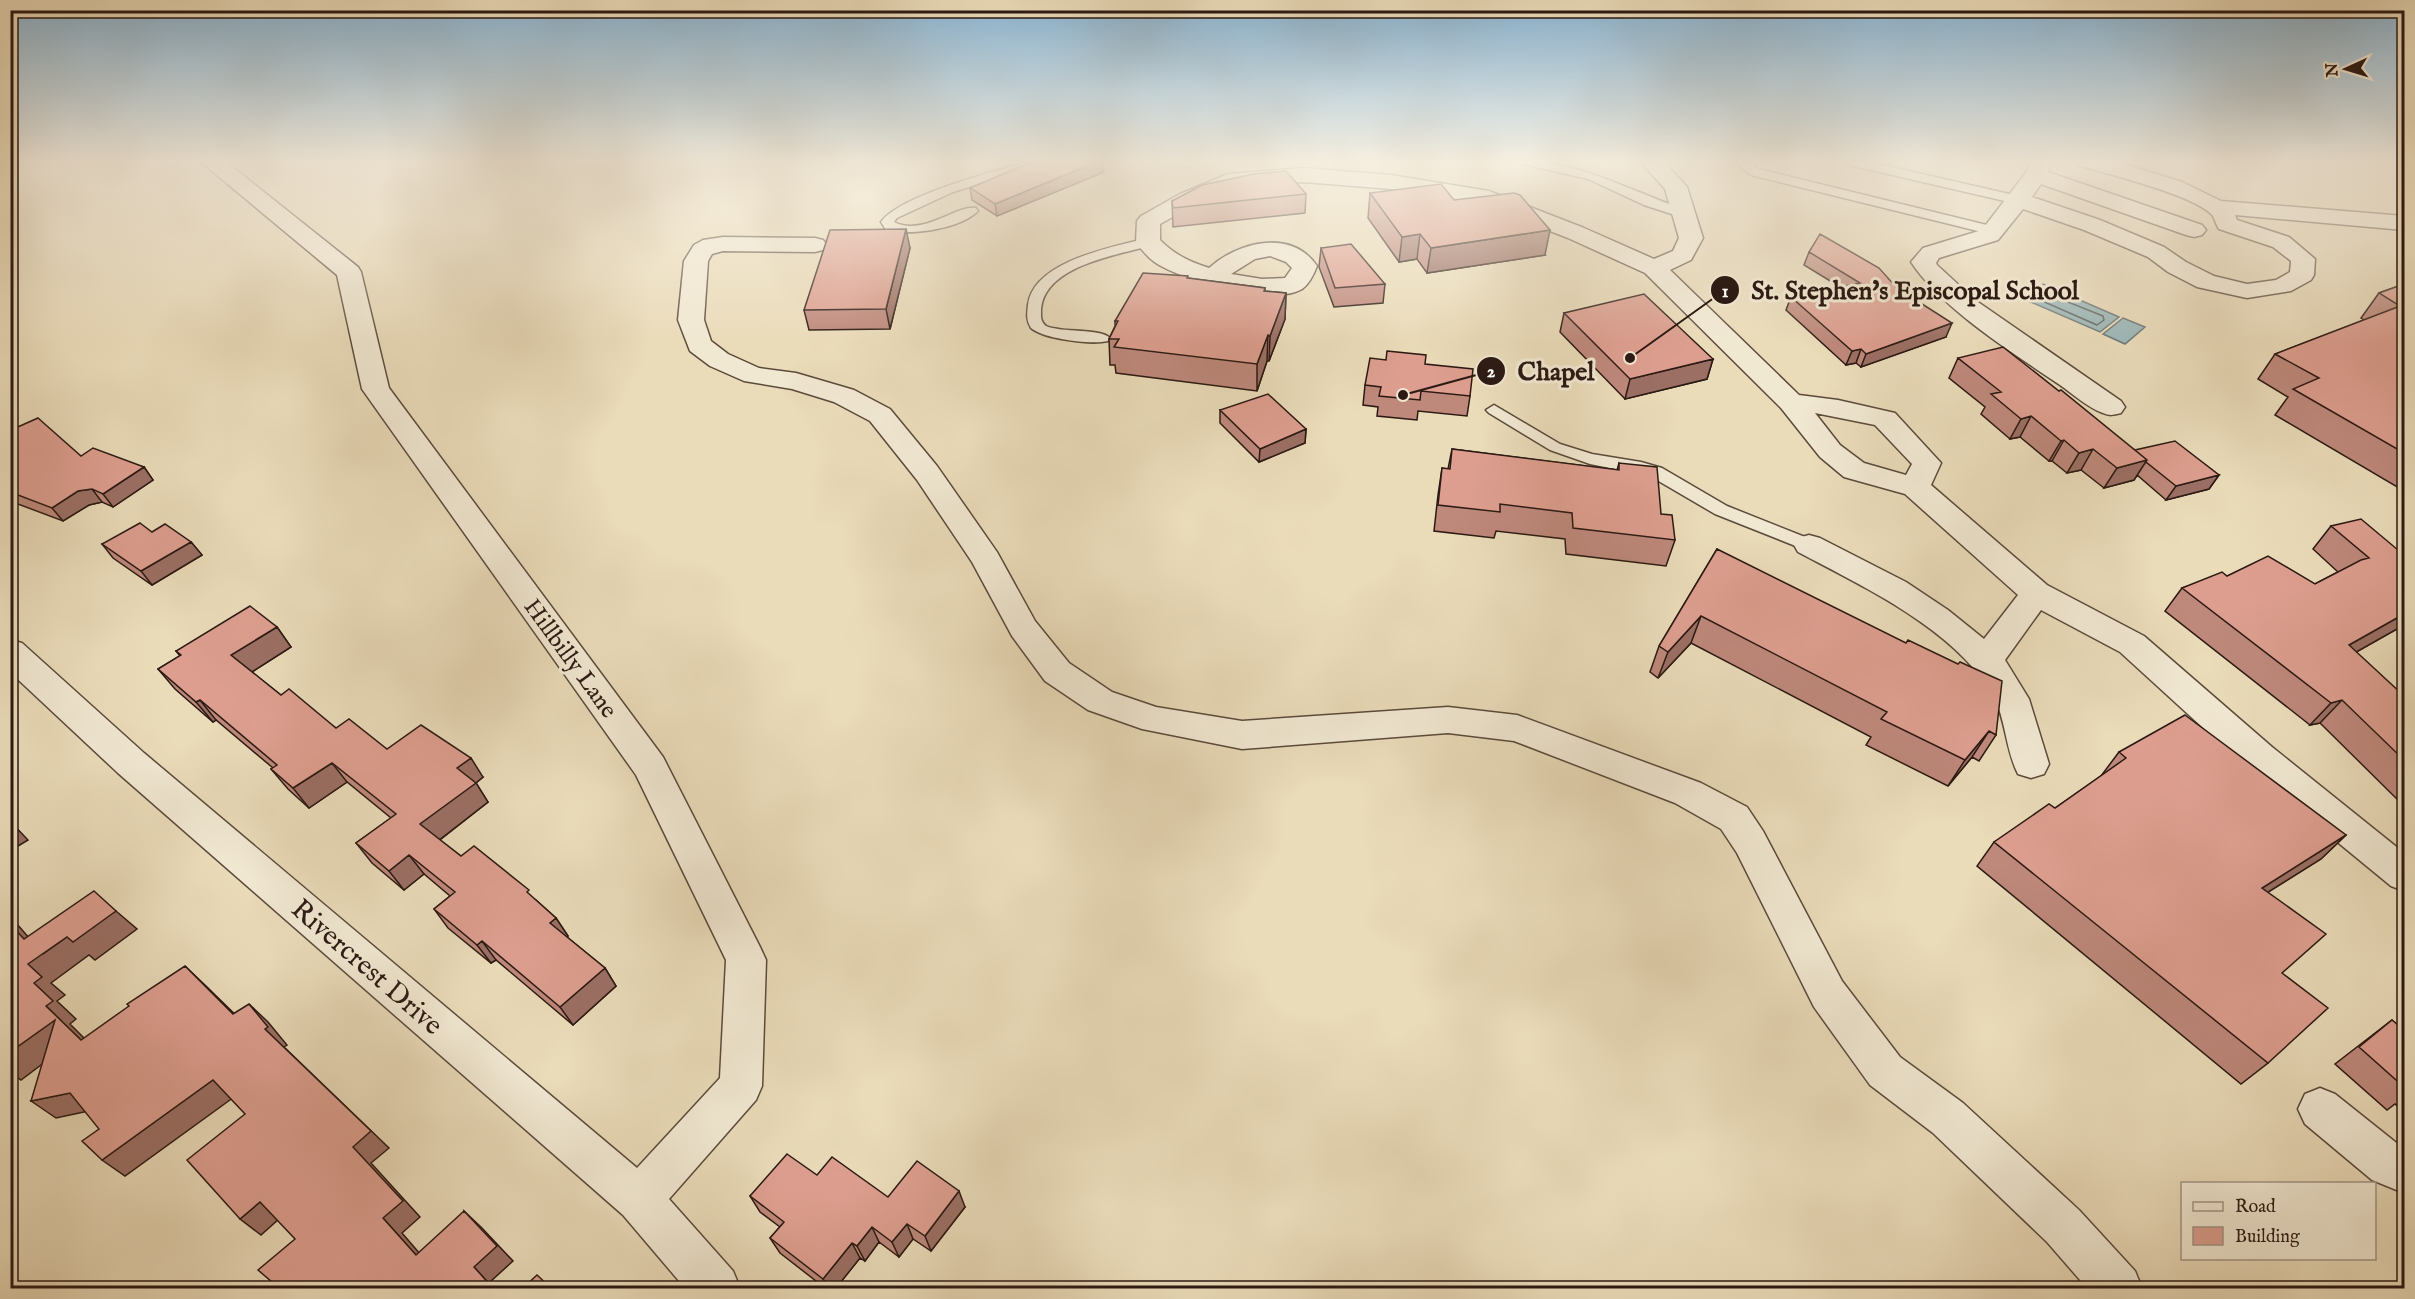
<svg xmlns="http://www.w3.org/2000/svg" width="2415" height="1299" font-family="'IM FELL English',serif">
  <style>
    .water { fill: #9cb8ba; stroke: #6f7877; stroke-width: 1.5 }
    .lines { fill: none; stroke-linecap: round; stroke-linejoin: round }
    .shore { stroke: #646866; stroke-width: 1.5 }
    .service-casing { stroke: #5b4a3c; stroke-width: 3 }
    .minor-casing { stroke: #5b4a3c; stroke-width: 3 }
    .service { fill: #f1e8d2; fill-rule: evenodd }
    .minor { fill: #f1e8d2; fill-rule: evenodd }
    .wall { fill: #be887b; stroke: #2b1913; stroke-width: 1.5 }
    .shaded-wall { fill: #9b6f64; stroke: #2b1913; stroke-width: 1.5 }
    .building { fill: #dd9e8f; stroke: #2b1913; stroke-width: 1.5 }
    .labels { text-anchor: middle; stroke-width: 6; stroke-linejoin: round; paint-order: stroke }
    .street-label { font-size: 24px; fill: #2b1913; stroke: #f1e8d2 }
    .near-street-label { font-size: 28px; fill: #2b1913; stroke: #f1e8d2 }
    .leader { fill: none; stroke: #2b1913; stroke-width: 2 }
    .callout-dot { fill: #2b1913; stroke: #f1e8d2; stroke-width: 2 }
    .mark-label { font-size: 18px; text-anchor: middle; font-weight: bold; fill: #fff }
    .callout-label { font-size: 26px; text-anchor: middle; font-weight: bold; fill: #2b1913; stroke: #f1e8d2; stroke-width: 6; stroke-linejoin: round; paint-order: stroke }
  </style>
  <rect width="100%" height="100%" fill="#eadbb9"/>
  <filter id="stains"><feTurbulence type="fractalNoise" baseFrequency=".00333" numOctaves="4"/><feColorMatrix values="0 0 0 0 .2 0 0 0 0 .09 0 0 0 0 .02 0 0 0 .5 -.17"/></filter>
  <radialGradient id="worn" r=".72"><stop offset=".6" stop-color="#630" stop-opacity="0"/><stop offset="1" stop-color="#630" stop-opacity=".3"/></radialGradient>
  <path class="water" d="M2043,284L2119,317L2100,332L2024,299Z
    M2123,318L2145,327L2125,344L2103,334Z"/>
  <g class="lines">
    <path class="shore" d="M2043,292L2103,316L2104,320L2097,325L2040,300L2039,296Z"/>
    <defs>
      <path id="service" d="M1029,161H1048L1046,164L953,192L897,218L894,222C923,237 957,204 976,208L978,211C960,229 911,236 886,230L881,222C901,195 994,172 1029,161Z
        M1521,161C1582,161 1633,193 1689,211L1691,214L1689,217H1681L1644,205L1588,179L1523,164Z
        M1745,161H1757L1754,166L1759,169L1999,228L2000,231L1994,235L1751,175L1741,167Z
        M1843,161H1865L2018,196L2024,200L2018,204L1849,165Z
        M1148,238L1153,239L1154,242L1153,245C1118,255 1045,265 1041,309C1041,316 1040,321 1046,326C1062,333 1100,328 1110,338L1108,341C1091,345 1044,339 1031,328C1026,320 1027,314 1028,305C1033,261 1113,247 1148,238Z
        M1494,405L1560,444L1592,454L1641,462L1662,468L1727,506L1815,541L1817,545L1815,549H1803L1715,514L1650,476L1590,464L1550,450L1489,413L1486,410Z"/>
      <path id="minor" d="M200,161H225L358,267L361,272L389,388L663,757L760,947L766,960L762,1086L756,1100L669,1199L733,1271L740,1288H685L623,1215L118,773L10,672V640L22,643L144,753L637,1168L720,1078L726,960L636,775L362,389L337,275Z
        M1640,161H1663L1687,187L1703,238L1691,260L1670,270L1799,395L1838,400L1895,413L1941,463L1931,485L2047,585L2144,636L2272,747L2404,853V891L2391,886L2246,767L2120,652L2041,610L2005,660L2029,699L2049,764L2044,774L2031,778L2018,774C2006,751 2006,722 1995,699C1959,631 1864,587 1798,552L1794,545L1798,538L1809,535L1820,538L1906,582L1948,610L1984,639L2018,595L1905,494L1844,477L1820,457L1781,408L1645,273L1568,238L1476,202L1391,189L1304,182L1232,187L1196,204L1160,224V240C1175,255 1190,262 1209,268C1238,242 1291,228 1317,266C1314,274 1309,284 1302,289C1273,306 1191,282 1163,267C1152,262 1143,252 1136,242L1137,221L1141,216L1180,194L1228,174L1304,168L1391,175L1489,191L1584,228L1654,259L1673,251L1679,238L1665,189ZM1270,256L1286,262L1292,268L1285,278L1262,279L1231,274L1255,259ZM1815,413L1875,425L1912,464L1906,475L1864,463L1840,445Z
        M2031,161H2053L2048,172L2202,225L2206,230L2202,235L2194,237L2186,235L2041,184L2032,197L2100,220L2164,247L2186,262L2214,276L2247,284L2276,280L2290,272L2291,261L2273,247L2219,229C2216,225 2215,220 2213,216C2198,196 2106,173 2080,166L2077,161H2113L2127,165L2182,182L2221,201L2404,216V230L2235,215L2237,220L2289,237L2315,259L2314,275L2311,280L2291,291L2247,298L2197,287L2168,272L2148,257L2084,230L2023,209L1998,240L1939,258L1936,263L1937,265L1975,300L2121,401L2125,407L2121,413C2114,415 2109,416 2103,413C2088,408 2073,394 2060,385C2013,353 1942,309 1911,262L1923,248L1982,230L2025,174Z
        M723,237L815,238L823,240L827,245L823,250L815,252L723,251L712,254L708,261L704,320L711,341L728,354L759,368L796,373L854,390L890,409L937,466L997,552L1035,621L1069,663L1112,692L1156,707L1242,721L1448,707L1517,715L1701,783L1747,807L1763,831L1842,981L1900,1057L1963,1103L2079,1210L2135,1271L2142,1288H2087L2047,1242L1933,1133L1870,1085L1814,1007L1737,853L1721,829L1675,803L1514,741L1448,733L1242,749L1142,729L1088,710L1045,681L1012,636L972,562L917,480L870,421L834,402L792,389L744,381L710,366L690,351L678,320L684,261L694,245L703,240Z
        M2320,1088L2335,1094L2404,1149V1193L2372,1180L2305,1124L2298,1109L2305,1094Z"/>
    </defs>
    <use href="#service" class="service-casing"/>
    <use href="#minor" class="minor-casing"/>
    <use href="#service" class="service"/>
    <use href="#minor" class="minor"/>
  </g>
  <path class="wall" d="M1104,172L997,216L972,200L970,188Z
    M1370,193L1454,200L1545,255L1427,273L1417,259L1399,262L1368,218Z
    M1306,194L1305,213L1173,227L1172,201Z
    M910,248L890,329L809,330L804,310Z
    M1321,248L1385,284L1383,303L1334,307L1319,267Z
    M1809,252L1905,297L1946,337L1861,367L1856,363L1846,365L1786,310L1791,297L1840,287L1804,265Z
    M1188,278L1265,288V291L1286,293L1285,319L1269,361H1267L1257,391L1116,373L1115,365H1110L1109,339L1115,326V321Z
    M2404,284V491L2275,415L2288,397L2258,379L2275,354L2364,320L2361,318L2379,293Z
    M1564,313L1713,359L1707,379L1625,399L1560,332Z
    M1958,358L2135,450L2219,475L2209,489L2166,500L2137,475L2134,480L2104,488L2081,470L2067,473L2052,461H2049L2020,437L2010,439L1981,414L1985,407L1949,378Z
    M1425,364L1470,396L1467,416L1418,411L1417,420L1377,416L1378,407L1363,405L1365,385Z
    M1220,410L1306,429L1305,443L1259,462L1220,423Z
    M11,430L81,456L144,467L153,480L113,507L102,502L89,505L63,521L10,501V438L16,435Z
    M1452,449L1617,470L1619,463L1661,514L1675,540L1666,566L1566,554L1565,539L1496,531L1494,538L1434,531L1438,495L1442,468L1448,469Z
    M2331,526L2404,555V625L2356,652L2404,696V806L2320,723L2310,725L2165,611L2182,588L2227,576L2315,584L2338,572L2313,549Z
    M152,532L191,542L202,555L152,585L113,558L102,544Z
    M1717,549L1996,735L1979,761L1972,757L1948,786L1866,745L1871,737L1691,643L1658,678L1650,672L1659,646Z
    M277,627L291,647L252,672L281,695L336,728L387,749L483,777L476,783L488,802L440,840L461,856L536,900L556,918L568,936L567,937L605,968L616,986L573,1025L496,960L491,963L448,928L434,909L450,896L424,874L404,890L372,863L356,843L391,818L347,782L309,808L288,789L271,769L273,768L216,720L213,722L175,689L158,669L180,656L176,651Z
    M2119,752L2346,835L2321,859L2268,892L2282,973L2268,1063L2241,1084L1977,866L1994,842L2055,808L2101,776Z
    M2392,1020L2404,1030V1112L2395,1104L2387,1110L2335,1064Z
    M817,1175L888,1197L965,1207L931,1251L913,1239L899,1257L879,1242L865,1261L860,1258L836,1288H825L780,1253L770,1238L780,1227L760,1212L750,1196Z"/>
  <path class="shaded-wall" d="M1099,161H1103L1104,172L997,216L995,204Z
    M906,229L910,248L890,329L886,309Z
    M1550,230L1545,255L1427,273L1431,248Z
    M1420,234L1417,259L1399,262L1402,237Z
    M1286,293L1285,319L1269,361L1270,336Z
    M1952,323L1946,337L1861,367L1866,354Z
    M1268,335L1267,361L1257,391V364Z
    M1861,349L1856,363L1846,365L1852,351Z
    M1713,359L1707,379L1625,399L1630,379Z
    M2031,416L2020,437L2010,439L2021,419Z
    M1306,429L1305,443L1259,462L1260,449Z
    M2064,440L2052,461H2049L2061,441Z
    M2093,449L2081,470L2067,473L2079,453Z
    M2147,460L2134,480L2104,488L2117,468Z
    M144,467L153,480L113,507L103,494Z
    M2219,475L2209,489L2166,500L2176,486Z
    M92,489L102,502L89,505L63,521L52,508L78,491Z
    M191,542L202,555L152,585L141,571Z
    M2404,614V625L2328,668L2349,645Z
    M1701,616L1691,643L1658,678L1668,652Z
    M277,627L291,647L247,675L231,655Z
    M200,700L216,720L213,722L196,702Z
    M2342,700L2320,723L2310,725L2331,703Z
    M1989,731L1972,757L1948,786L1965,760Z
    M471,758L483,777L476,783L488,802L434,844L420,824L457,768Z
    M332,763L347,782L309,808L293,788Z
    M10,821L28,840L10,851Z
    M2346,835L2321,859L2238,911L2262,888Z
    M409,855L424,874L404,890L389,871Z
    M116,911L137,929L95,960L89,955L51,983L65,995L57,1001L76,1019L70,1024L104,1058L81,1040L46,1006L34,983L28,964L10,924V916L43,954L67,937Z
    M556,918L568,936L562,941L550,923Z
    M482,941L496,960L491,963L477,945Z
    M185,966L205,985L253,1032L233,1014Z
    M605,968L616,986L573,1025L560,1007Z
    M249,1004L268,1022L287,1045L284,1047L389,1148L371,1163L420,1217L402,1233L433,1269L416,1255L383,1218L353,1147L265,1029Z
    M55,1020L78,1037L21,1080L10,1072V1052Z
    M213,1080L234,1097L125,1176L102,1160Z
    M70,1093L93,1110L56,1118L31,1101Z
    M959,1191L965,1207L931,1251L925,1236Z
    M260,1202L280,1218L261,1235L240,1219Z
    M464,1211L481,1227L513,1261L490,1282L497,1288H493L474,1267Z
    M907,1224L913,1239L899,1257L892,1242Z
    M872,1227L879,1242L865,1261L857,1246Z
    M852,1243L860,1258L836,1288H829L823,1279Z
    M312,1283L319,1288H306Z"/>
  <path class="building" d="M1034,161H1099L995,204L970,188Z
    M1286,171L1306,194L1173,208L1172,201L1202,185L1254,174Z
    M1441,184L1454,200L1514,193L1520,195L1550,230L1431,248L1420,234L1402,237L1370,193Z
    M906,229L886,309L804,310L830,230Z
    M1820,234L1879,268L1905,297L1908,295L1952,323L1866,354L1861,349L1852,351L1791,297L1860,283L1809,252Z
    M1351,244L1385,284L1335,288L1321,248Z
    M1143,273L1188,276L1187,278L1265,288L1264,291L1286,293L1270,336L1268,335L1257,364L1114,347L1119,339H1109L1118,321H1115Z
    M2404,284V453L2293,389L2319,378L2275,354L2400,306L2379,293Z
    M1644,294L1713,359L1630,379L1564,313Z
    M2003,347L2059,391L2061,390L2147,460L2117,468L2093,449L2079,453L2064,440L2061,441L2031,416L2021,419L1991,394L2001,392L1958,358Z
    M1387,351L1426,355L1425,364L1473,369L1470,396L1421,391L1420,400L1379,396L1381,387L1365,385L1370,358L1386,360Z
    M1268,394L1306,429L1260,449L1220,410Z
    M38,418L81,456L93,448L144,467L103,494L92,489L78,491L52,508L10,492V438L17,435L11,430Z
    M2175,441L2219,475L2176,486L2146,462L2147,460L2135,450Z
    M1452,449L1619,470V463L1657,467L1661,514L1672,515L1675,540L1573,528L1572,513L1500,504V512L1438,505L1442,468L1450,469Z
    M2361,519L2404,555V614L2349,645L2404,696V760L2342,700L2331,703L2182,588L2222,572L2227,576L2268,556L2315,584L2361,560L2369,558L2331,526Z
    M140,523L152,532L165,524L191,542L141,571L102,544Z
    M1717,549L1906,643L1908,640L1958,664L1960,662L2002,681L1996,735L1989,731L1965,760L1881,719L1887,712L1701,616L1668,652L1659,646Z
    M250,606L277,627L231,655L281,695L289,689L336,728L349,719L387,749L421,725L471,758L457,768L476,783L420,824L461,856L474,846L529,890L527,892L556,918L550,923L605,968L560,1007L482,941L477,945L434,909L455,892L409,855L389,871L356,843L396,814L332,763L293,788L271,769L277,765L200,700L196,702L158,669L181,655L176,651Z
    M2185,715L2346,835L2262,888L2326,934L2282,973L2328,1008L2268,1063L1994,842L2049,804L2055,808L2126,758L2119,752Z
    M94,891L116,911L73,942L67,937L28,964L42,977L34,983L53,1001L46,1006L81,1040L129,1006L127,1004L185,966L233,1014L249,1004L268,1027L265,1029L371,1131L353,1147L403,1201L383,1218L416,1255L464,1211L497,1246L474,1267L493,1288H316L312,1283L306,1288H279L258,1270L295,1239L260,1202L240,1219L187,1160L245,1114L213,1080L102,1160L82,1141L99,1129L70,1093L31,1101L55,1020L10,1052V924L24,939Z
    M2392,1020L2404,1030V1087L2359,1047Z
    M787,1154L817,1175L832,1157L888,1197L917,1161L959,1191L925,1236L907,1224L892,1242L872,1227L857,1246L852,1243L823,1279L770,1238L784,1222L750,1196Z
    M537,1275L551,1288H523Z"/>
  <linearGradient id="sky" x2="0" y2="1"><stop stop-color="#89b6d6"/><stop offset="0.47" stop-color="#f6efe0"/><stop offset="1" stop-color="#f6efe0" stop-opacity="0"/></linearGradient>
  <rect width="2415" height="343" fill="url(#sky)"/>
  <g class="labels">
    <g class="street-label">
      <text transform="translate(571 658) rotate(54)" y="8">Hillbilly Lane</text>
    </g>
    <g class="near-street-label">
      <text transform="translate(368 966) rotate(41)" y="10">Rivercrest Drive</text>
    </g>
  </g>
  <path class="leader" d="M1630 358L1725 290M1403 395L1491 371"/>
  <g class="callout-dot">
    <circle cx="1630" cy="358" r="6"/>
    <circle cx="1403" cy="395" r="6"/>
    <circle cx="1725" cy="290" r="15"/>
    <circle cx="1491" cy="371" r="15"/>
  </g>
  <g class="mark-label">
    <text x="1725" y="297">1</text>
    <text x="1491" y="377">2</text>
  </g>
  <g class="callout-label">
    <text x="1915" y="299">St. Stephen's Episcopal School</text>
    <text x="1556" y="380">Chapel</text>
  </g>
  <rect width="2415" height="1299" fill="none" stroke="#eadbb9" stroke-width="36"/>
  <rect x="12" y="12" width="2391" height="1275" fill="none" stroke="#2b1913" stroke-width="3"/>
  <rect x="18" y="18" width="2379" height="1263" fill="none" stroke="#2b1913" stroke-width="1.5"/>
  <rect x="2181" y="1182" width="195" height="78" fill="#f1e8d2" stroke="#a29586" stroke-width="1.5"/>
  <rect x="2193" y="1202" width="30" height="9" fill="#f1e8d2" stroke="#a29586" stroke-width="1.5"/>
  <text x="2235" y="1212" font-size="18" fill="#2b1913">Road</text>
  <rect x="2193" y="1227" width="30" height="18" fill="#dd9e8f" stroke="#a29586" stroke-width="1.5"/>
  <text x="2235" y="1242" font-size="18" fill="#2b1913">Building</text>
  <g transform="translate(2346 69) rotate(266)" stroke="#f1e8d2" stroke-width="4.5" paint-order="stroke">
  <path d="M0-4.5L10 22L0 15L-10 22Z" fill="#2b1913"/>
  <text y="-9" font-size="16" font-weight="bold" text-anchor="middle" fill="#2b1913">N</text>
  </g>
  <rect width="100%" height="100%" filter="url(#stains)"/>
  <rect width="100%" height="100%" fill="url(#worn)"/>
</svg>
